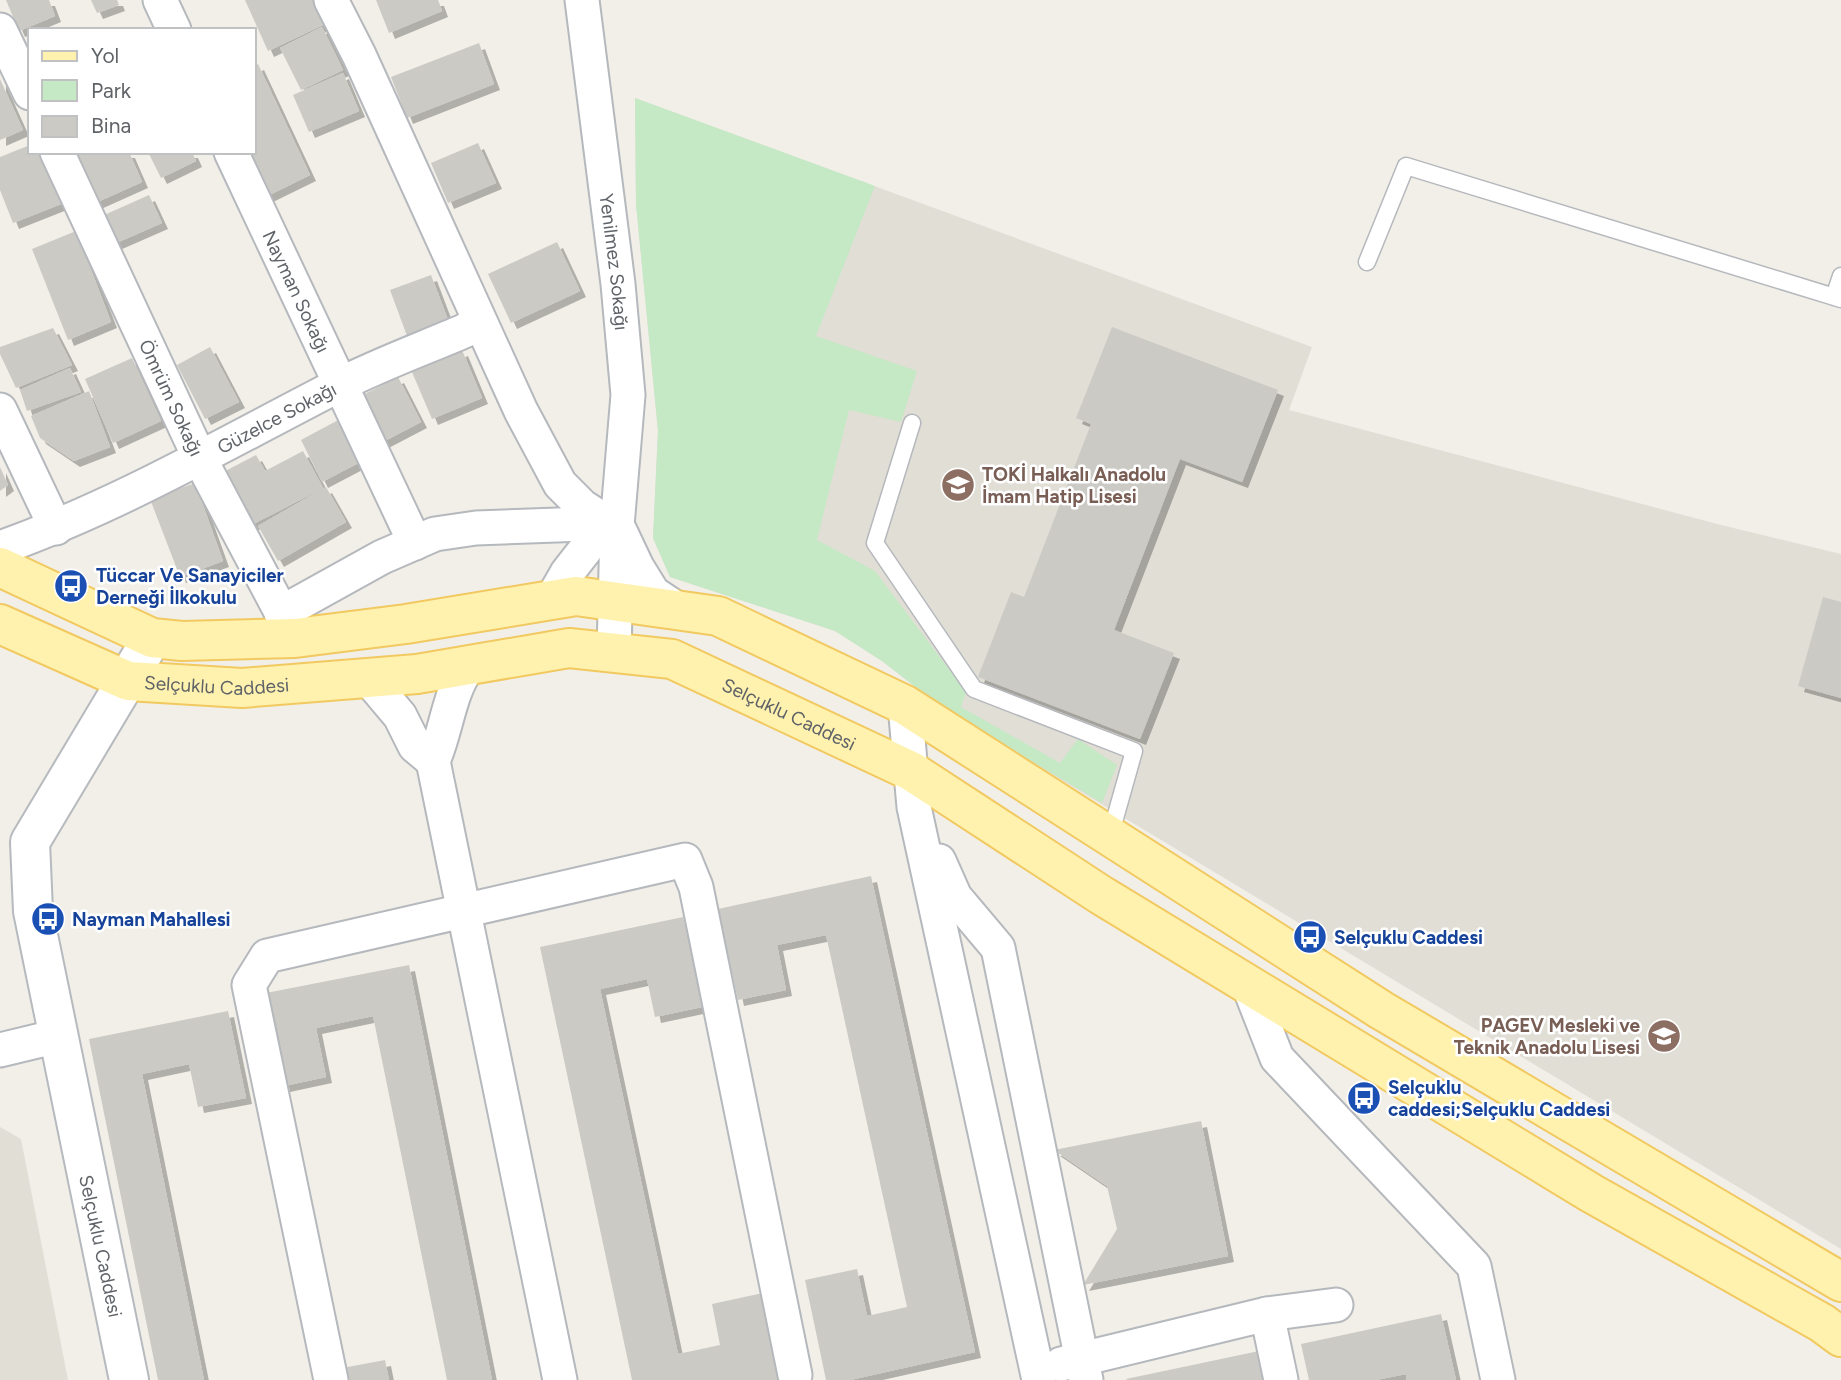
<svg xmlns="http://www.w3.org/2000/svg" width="1841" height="1380" font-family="Figtree,sans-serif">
	<defs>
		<filter id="shadow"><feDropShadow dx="6" dy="6" stdDeviation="0" flood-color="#0004"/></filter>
	</defs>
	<rect width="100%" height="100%" fill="#f1efe8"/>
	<path fill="#e1ded6" d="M 635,98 L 1312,347 L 1289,410 L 1721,525 L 1841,554 L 1841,1249 L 945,710 L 882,661 L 835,631 L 670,577 L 653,538 L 658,431 L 636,204 Z
		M 0,1127 L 21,1139 L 68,1380 L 0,1380 Z"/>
	<path fill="#c5e8c5" d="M 635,98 L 875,186 L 816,336 L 917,371 L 901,422 L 849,410 L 817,540 L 875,571 L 966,692 L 961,707 L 1060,763 L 1078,739 L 1117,765 L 1102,803 L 945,710 L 882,661 L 835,631 L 670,577 L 653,538 L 658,431 L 636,204 Z"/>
	<path fill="#cccac5" filter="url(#shadow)" d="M 6,0 L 49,0 L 55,16 L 19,31 Z
		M 91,0 L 117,0 L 119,5 L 97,13 Z
		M 245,0 L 313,0 L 325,24 L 268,51 Z
		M 376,0 L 438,0 L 442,11 L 389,33 Z
		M 322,27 L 343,70 L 301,90 L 280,48 Z
		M 479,43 L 494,84 L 407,118 L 391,77 Z
		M 258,64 L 310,175 L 261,199 L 238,152 L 254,152 L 254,66 Z
		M 343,73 L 359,111 L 309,132 L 293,95 Z
		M 0,79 L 23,130 L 0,140 Z
		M 478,143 L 496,183 L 448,203 L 431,163 Z
		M 30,145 L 30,152 L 40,152 L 61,204 L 13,223 L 0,190 L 0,157 Z
		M 71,152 L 129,152 L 142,182 L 93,204 Z
		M 148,152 L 192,152 L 196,161 L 161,178 Z
		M 149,195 L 162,223 L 114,244 L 102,216 Z
		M 76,231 L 111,322 L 68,340 L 32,249 Z
		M 557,242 L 580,291 L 511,323 L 488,274 Z
		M 431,275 L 451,328 L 410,344 L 390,290 Z
		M 1112,327 L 1278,390 L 1242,482 L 1180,459 L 1114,630 L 1174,653 L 1140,739 L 978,677 L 1011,592 L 1024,597 L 1091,424 L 1076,418 Z
		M 53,328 L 72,365 L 16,388 L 0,354 L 0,347 Z
		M 210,347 L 239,402 L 205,419 L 177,365 Z
		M 462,350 L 482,398 L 432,419 L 412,372 Z
		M 132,358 L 161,421 L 113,443 L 85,379 Z
		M 70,368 L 81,392 L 27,411 L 20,390 Z
		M 398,377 L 421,422 L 377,445 L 353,400 Z
		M 89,391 L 110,447 L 74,461 L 40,438 L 31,416 Z
		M 342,418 L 364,460 L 322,482 L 301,440 Z
		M 303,451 L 323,488 L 240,531 L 212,478 L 256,455 L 265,471 Z
		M 0,467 L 8,485 L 0,491 Z
		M 195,483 L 223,561 L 180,577 L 150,499 Z
		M 326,487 L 346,522 L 278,561 L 258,526 Z
		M 1823,597 L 1841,602 L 1841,698 L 1798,686 Z
		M 871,876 L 975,1352 L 850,1380 L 826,1380 L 805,1280 L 857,1269 L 867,1316 L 907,1307 L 826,935 L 777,945 L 786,990 L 738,1000 L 718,909 Z
		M 683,917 L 702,1007 L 655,1017 L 647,979 L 600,989 L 678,1354 L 720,1345 L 712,1304 L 767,1292 L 785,1380 L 632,1380 L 540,947 Z
		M 409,965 L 492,1380 L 447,1380 L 373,1016 L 316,1028 L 326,1077 L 284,1086 L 266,993 Z
		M 228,1011 L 246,1098 L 198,1107 L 189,1064 L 142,1074 L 204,1380 L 158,1380 L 89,1039 Z
		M 1201,1121 L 1228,1256 L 1083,1285 L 1117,1229 L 1107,1186 L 1054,1150 Z
		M 1441,1314 L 1456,1380 L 1407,1380 L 1406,1374 L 1376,1380 L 1309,1380 L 1301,1344 Z
		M 1259,1351 L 1265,1380 L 1127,1380 L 1126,1379 Z
		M 385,1360 L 389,1380 L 339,1380 L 337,1369 Z"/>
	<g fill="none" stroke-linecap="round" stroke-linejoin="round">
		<g stroke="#b5b8bc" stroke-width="19">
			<path id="lane" d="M 1367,262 L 1406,166 L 1841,299
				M 1834,297 L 1841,276
				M 912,423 L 875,543 L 974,689 L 1134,751 L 1110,836"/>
		</g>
		<g stroke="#b5b8bc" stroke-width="37">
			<g id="street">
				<path d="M 160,0 L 174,30"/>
				<path d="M 331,0 L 359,55 L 521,411 L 560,484 L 582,506 L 608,523"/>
				<path id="s1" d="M 582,0 L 618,284 L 628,395 L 617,526 L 614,653"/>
				<path d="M 0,30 L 30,93"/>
				<path id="s2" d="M 57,152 L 200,459 L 295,638"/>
				<path id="s3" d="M 231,152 L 415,543"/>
				<path d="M 0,410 L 56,528"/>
				<path d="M 620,531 L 637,567 L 653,593 L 680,611"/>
				<path id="s4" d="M 0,548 C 118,506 226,443 337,386 C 378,365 422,349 464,331 L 479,322"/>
				<path d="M 551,601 L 567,573 L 592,541 L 617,526"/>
				<path d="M 281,613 L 382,557 L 435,534 L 476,528 L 613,523"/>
				<path d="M 469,665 C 448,694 447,730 433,761 L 560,1380"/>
				<path d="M 368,678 L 400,716 L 415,746 L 433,761"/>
				<path d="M 905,705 L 914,807 L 1039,1380"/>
				<path d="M 939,861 L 955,897 L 998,948 L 1086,1380"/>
				<path d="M 1248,984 L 1277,1058 L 1474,1266 L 1498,1380"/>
				<path d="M 0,1050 L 58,1036"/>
				<path d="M 1267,1314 L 1281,1380"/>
				<path d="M 1061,1364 L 1267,1314 L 1336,1305"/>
				<path d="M 331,1380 L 249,985 L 267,956 L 685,860 L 696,887 L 795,1375"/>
			</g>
		</g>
		<g stroke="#b6babf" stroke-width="42">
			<path id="secondary" d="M 129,1380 L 33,911 L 30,842 L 152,638"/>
		</g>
		<g stroke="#f2c960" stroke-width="42">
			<g id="primary">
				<path d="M 0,567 L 152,638 L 182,641 L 295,638 L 406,624 L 576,596 L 718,616 L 905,705 L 1381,1010 L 1841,1282"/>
				<path id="s5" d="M 0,624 L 128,681 L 242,688 L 417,674 L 569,648 L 672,659 L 911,771 L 1101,895 L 1591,1193 L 1822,1323 L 1841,1337"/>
			</g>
		</g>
		<use href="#lane" stroke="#fff" stroke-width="16"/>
		<use href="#street" stroke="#fff" stroke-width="33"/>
		<use href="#secondary" stroke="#fff" stroke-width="38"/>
		<use href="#primary" stroke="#fff2af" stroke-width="38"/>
	</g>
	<defs>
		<g id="school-disc" transform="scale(1.75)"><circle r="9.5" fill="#8d6e63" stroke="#fff"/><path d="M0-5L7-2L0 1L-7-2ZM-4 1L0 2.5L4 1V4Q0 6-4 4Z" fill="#fff"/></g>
		<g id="bus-disc" transform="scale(1.75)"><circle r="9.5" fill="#1a4fb4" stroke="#fff"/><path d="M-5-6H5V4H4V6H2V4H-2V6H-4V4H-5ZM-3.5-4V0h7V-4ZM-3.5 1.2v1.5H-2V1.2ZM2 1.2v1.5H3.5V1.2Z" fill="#fff"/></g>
	</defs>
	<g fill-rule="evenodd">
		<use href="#school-disc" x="958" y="485"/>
		<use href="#bus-disc" x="71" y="586"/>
		<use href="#bus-disc" x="48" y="919"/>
		<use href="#bus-disc" x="1310" y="937"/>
		<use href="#school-disc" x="1664" y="1036"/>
		<use href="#bus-disc" x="1364" y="1098"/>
	</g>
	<g text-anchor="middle" stroke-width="5" stroke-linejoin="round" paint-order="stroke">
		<g font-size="19" fill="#5f6368" stroke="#fff">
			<text dy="7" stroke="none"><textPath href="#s1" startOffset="264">Yenilmez Sokağı</textPath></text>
			<text dy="7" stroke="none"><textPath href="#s3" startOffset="154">Nayman Sokağı</textPath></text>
			<text dy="7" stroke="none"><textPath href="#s2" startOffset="271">Ömrüm Sokağı</textPath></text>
			<text dy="7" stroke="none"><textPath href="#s4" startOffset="306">Güzelce Sokağı</textPath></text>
			<text dy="7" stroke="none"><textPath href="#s5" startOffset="229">Selçuklu Caddesi</textPath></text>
			<text dy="7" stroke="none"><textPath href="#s5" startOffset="817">Selçuklu Caddesi</textPath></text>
			<text transform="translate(101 1246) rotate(78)" y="7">Selçuklu Caddesi</text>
		</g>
		<g font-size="19" font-weight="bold" fill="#785e54" stroke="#fff" text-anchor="start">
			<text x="982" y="481">TOKİ Halkalı Anadolu<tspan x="982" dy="22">İmam Hatip Lisesi</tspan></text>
			<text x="1640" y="1032" text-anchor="end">PAGEV Mesleki ve<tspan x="1640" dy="22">Teknik Anadolu Lisesi</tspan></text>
		</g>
		<g font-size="19" font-weight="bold" fill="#164399" stroke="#fff" text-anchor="start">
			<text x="96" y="582">Tüccar Ve Sanayiciler<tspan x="96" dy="22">Derneği İlkokulu</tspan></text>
			<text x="72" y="926">Nayman Mahallesi</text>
			<text x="1334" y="944">Selçuklu Caddesi</text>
			<text x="1388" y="1094">Selçuklu<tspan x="1388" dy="22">caddesi;Selçuklu Caddesi</tspan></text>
		</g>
	</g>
	<rect x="28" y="28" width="228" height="126" fill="#ffffff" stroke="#bfc1c3" stroke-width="2"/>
	<rect x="42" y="51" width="35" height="10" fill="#fff2af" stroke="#bfc1c3" stroke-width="2"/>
	<text x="91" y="63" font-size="21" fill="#5f6368">Yol</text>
	<rect x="42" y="80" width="35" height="21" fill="#c5e8c5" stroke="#bfc1c3" stroke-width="2"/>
	<text x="91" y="98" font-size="21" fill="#5f6368">Park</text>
	<rect x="42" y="116" width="35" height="21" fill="#cccac5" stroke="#bfc1c3" stroke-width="2"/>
	<text x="91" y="133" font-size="21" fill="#5f6368">Bina</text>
</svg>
